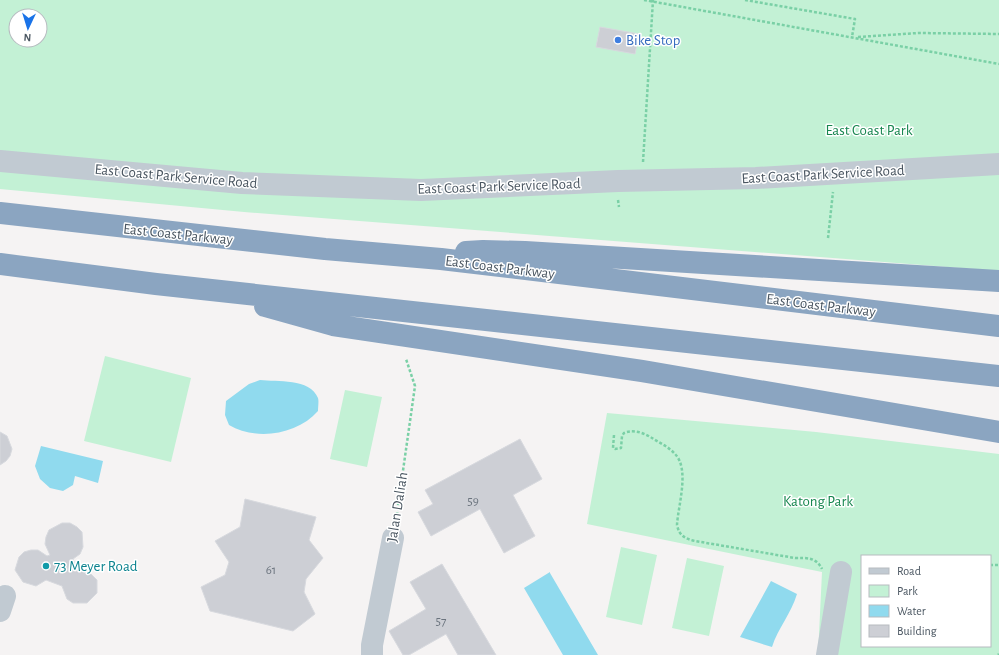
<svg xmlns="http://www.w3.org/2000/svg" width="999" height="655" font-family="'Alegreya Sans',sans-serif">
	<rect width="100%" height="100%" fill="#f5f3f3"/>
	<path fill="#c3f1d5" fill-rule="evenodd" d="M 0,0 L 999,0 L 999,271 L 244,212 L 0,189 ZM 16,16 L 40,16 L 40,40 L 16,40 Z
		M 105,356 L 191,378 L 171,462 L 84,441 Z
		M 345,390 L 382,397 L 367,467 L 330,459 Z
		M 607,413 L 816,432 L 999,454 L 999,655 L 818,655 L 822,572 L 587,524 ZM 862,556 L 990,556 L 990,646 L 862,646 Z
		M 621,547 L 657,555 L 642,625 L 606,617 Z
		M 687,558 L 724,566 L 709,636 L 672,628 Z"/>
	<path fill="#90daee" d="M 260,380 C 277,382 310,378 318,398 C 319,401 318,407 318,411 C 297,435 256,441 229,425 L 225,415 L 226,401 L 249,384 Z
		M 41,446 L 103,461 L 98,483 L 75,476 L 73,485 L 63,491 L 50,488 L 40,479 L 35,466 Z
		M 550,572 L 550,573 L 598,655 L 563,655 L 524,588 Z
		M 771,581 L 797,594 C 791,614 778,628 772,647 L 740,637 Z"/>
	<path fill="#cdcfd5" stroke="#d7d9de" d="M 600,27 L 639,34 L 635,54 L 596,47 Z
		M 0,432 L 7,436 L 12,449 L 10,456 L 6,461 L 0,465 Z
		M 520,439 L 542,479 L 513,495 L 535,536 L 504,553 L 480,509 L 431,536 L 418,512 L 433,504 L 425,490 Z
		M 245,499 L 316,517 L 309,540 L 323,558 L 306,579 L 304,592 L 315,614 L 293,631 L 210,611 L 201,587 L 225,575 L 229,562 L 215,541 L 240,527 Z
		M 62,523 L 70,523 L 77,527 L 82,532 L 83,547 L 80,554 L 73,559 L 77,569 L 87,570 L 97,580 L 97,593 L 87,603 L 73,603 L 67,599 L 62,586 L 46,580 L 36,586 L 23,582 L 15,570 L 19,557 L 24,552 L 31,550 L 38,550 L 47,556 L 50,555 L 45,544 L 46,537 L 49,530 Z
		M 442,564 L 496,655 L 458,655 L 446,634 L 409,655 L 403,655 L 389,631 L 426,609 L 410,582 Z"/>
	<g fill="none" stroke-linecap="round" stroke-linejoin="round">
		<path stroke="#7ad0a6" stroke-width="2.5" stroke-dasharray="3 2" stroke-linecap="butt" d="M 644,0 L 999,64
			M 745,0 L 855,19 L 852,37
			M 858,37 L 918,33 L 999,34
			M 643,162 L 653,0
			M 618,200 L 619,207
			M 828,238 L 833,192
			M 614,435 L 613,448 L 615,449 L 621,448 L 622,436 L 624,433 C 634,429 644,433 652,438 C 660,443 669,447 675,454 C 690,469 678,506 677,525 C 679,536 686,539 695,541 L 795,558 C 807,558 816,557 822,569
			M 396,520 L 415,386 L 406,359
			M 990,565 L 999,565
			M 998,655 L 999,654"/>
		<path stroke="#c1cad2" stroke-width="22" d="M 0,161 L 242,183 L 421,190 L 618,181 L 756,178 L 999,164
			M 0,611 L 5,596
			M 372,655 L 372,645 L 393,538
			M 827,655 L 841,572"/>
		<path stroke="#8ba5c1" stroke-width="22" d="M 0,213 L 325,249 L 441,259 L 999,326
			M 466,252 L 483,251 L 525,252 L 999,281
			M 0,264 L 156,284 L 999,376
			M 265,306 L 333,325 L 642,371 L 999,432"/>
	</g>
	<circle fill="#3f7fe0" stroke="#fff" stroke-width="1.5" cx="618" cy="40" r="4"/>
	<circle fill="#0f9aa8" stroke="#fff" stroke-width="1.5" cx="46" cy="566" r="4"/>
	<g text-anchor="middle" stroke-width="3" stroke-linejoin="round" paint-order="stroke">
		<g font-size="13" fill="#6b747e">
			<text x="473" y="505">59</text>
			<text x="271" y="574">61</text>
			<text x="441" y="625">57</text>
		</g>
		<g font-size="15" fill="#366cbe" stroke="#fff" text-anchor="start">
			<text x="626" y="45">Bike Stop</text>
		</g>
		<g font-size="15" fill="#17864f" stroke="#fff">
			<text x="869" y="135">East Coast Park</text>
			<text x="818" y="506">Katong Park</text>
		</g>
		<g font-size="15" fill="#4a5661" stroke="#fff">
			<text transform="translate(823 174) rotate(-3)" y="5">East Coast Park Service Road</text>
			<text transform="translate(176 176) rotate(5)" y="5">East Coast Park Service Road</text>
			<text transform="translate(499 186) rotate(-2)" y="5">East Coast Park Service Road</text>
			<text transform="translate(178 234) rotate(6)" y="5">East Coast Parkway</text>
			<text transform="translate(500 267) rotate(7)" y="5">East Coast Parkway</text>
			<text transform="translate(821 305) rotate(7)" y="5">East Coast Parkway</text>
			<text transform="translate(397 507) rotate(-81)" y="5">Jalan Daliah</text>
		</g>
		<g font-size="15" fill="#0d838f" stroke="#fff" text-anchor="start">
			<text x="54" y="571">73 Meyer Road</text>
		</g>
	</g>
	<rect x="861" y="555" width="130" height="92" fill="#ffffff" stroke="#b7bbc0"/>
	<rect x="869" y="568" width="20" height="6" fill="#c1cad2" stroke="#b7bbc0"/>
	<text x="897" y="575" font-size="12" fill="#4a5661">Road</text>
	<rect x="869" y="585" width="20" height="12" fill="#c3f1d5" stroke="#b7bbc0"/>
	<text x="897" y="595" font-size="12" fill="#4a5661">Park</text>
	<rect x="869" y="605" width="20" height="12" fill="#90daee" stroke="#b7bbc0"/>
	<text x="897" y="615" font-size="12" fill="#4a5661">Water</text>
	<rect x="869" y="625" width="20" height="12" fill="#cdcfd5" stroke="#b7bbc0"/>
	<text x="897" y="635" font-size="12" fill="#4a5661">Building</text>
	<g transform="translate(28 28) rotate(184)"><circle r="19" fill="#ffffff" stroke="#b7bbc0"/>
	<path d="M0-3L7 15L0 10L-7 15Z" fill="#1a73e8"/>
	<text y="-6" font-size="11" font-weight="bold" text-anchor="middle" fill="#4a5661">N</text>
	</g>
</svg>
